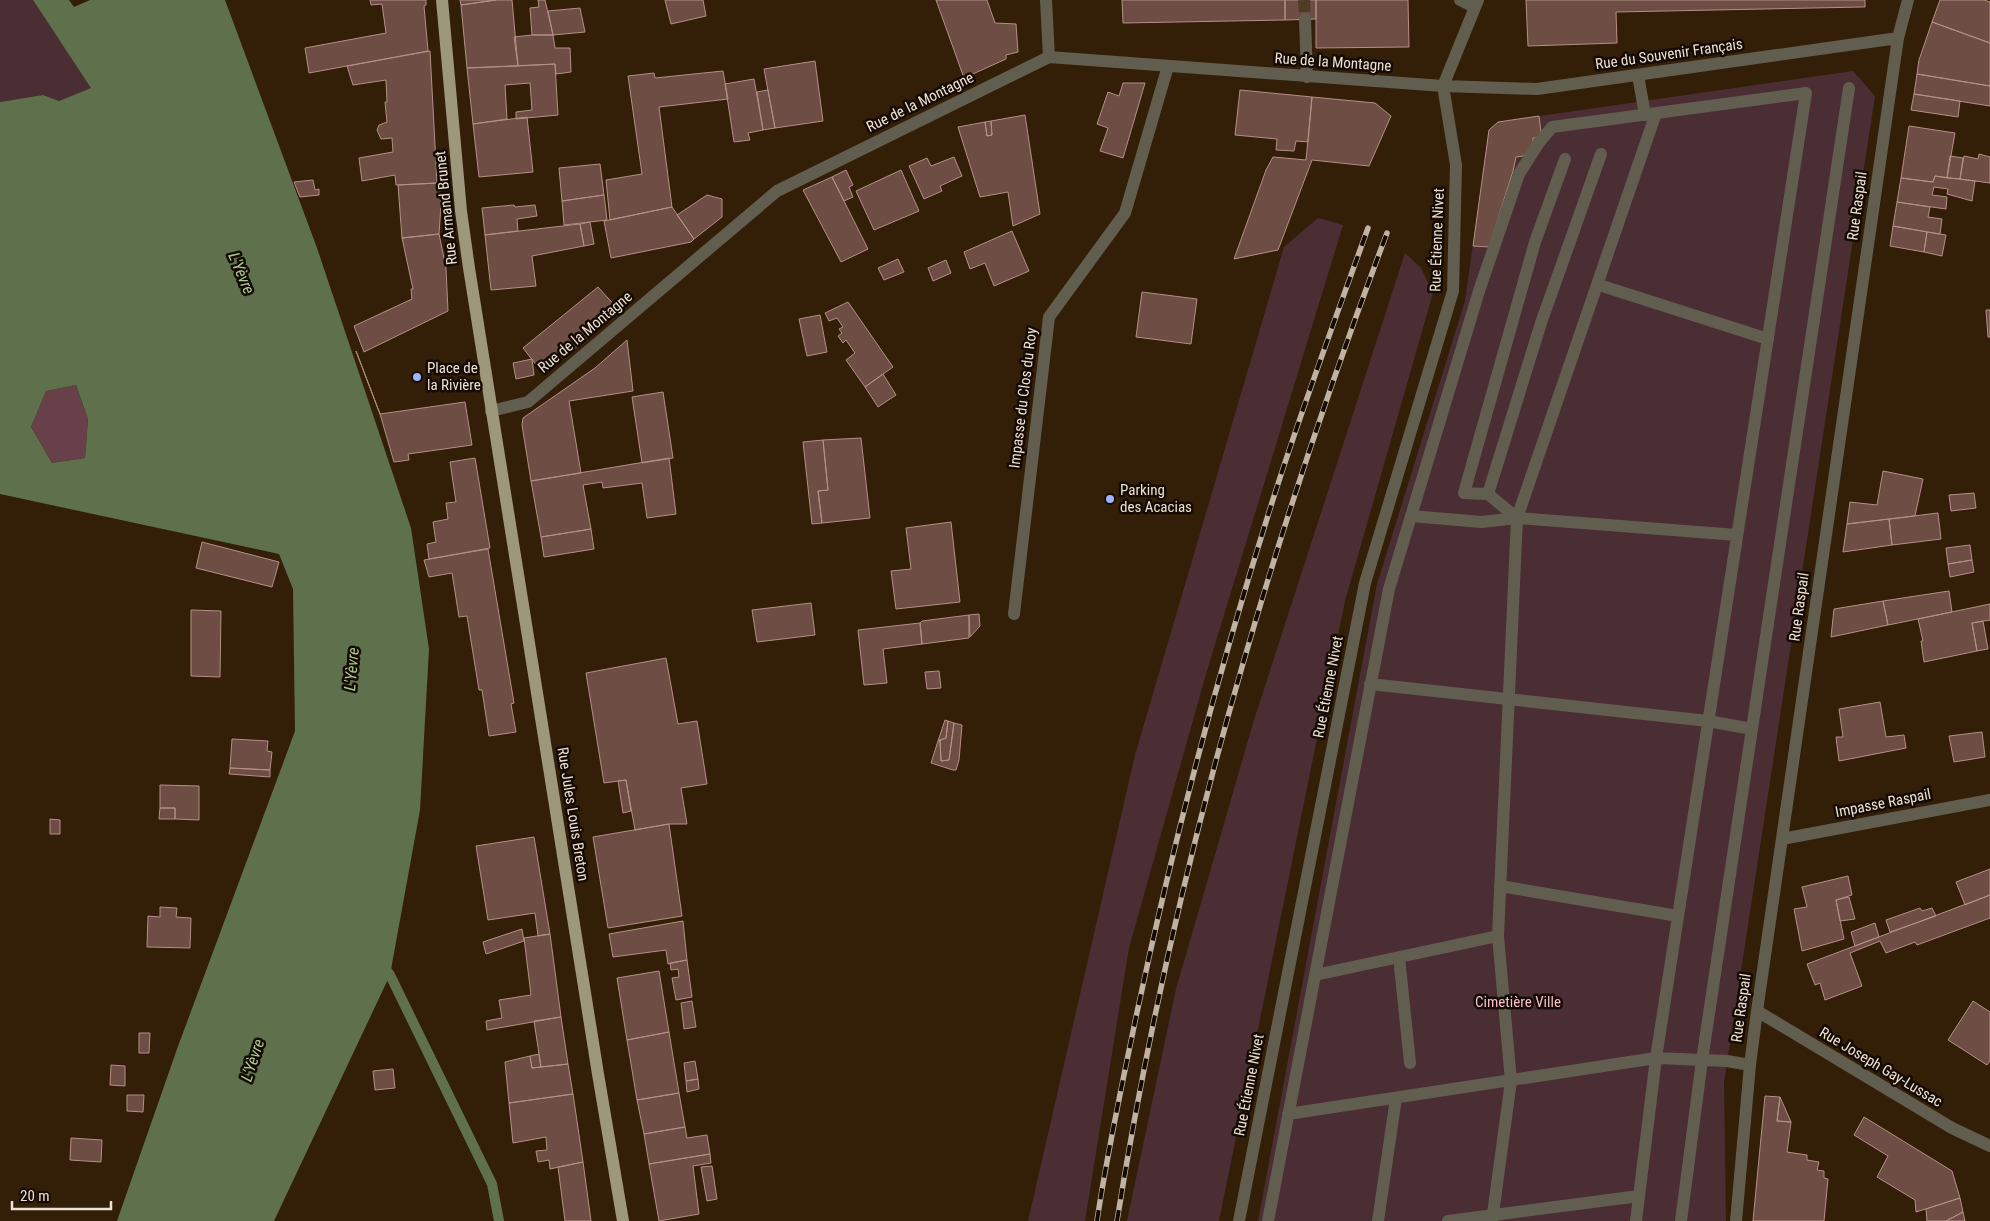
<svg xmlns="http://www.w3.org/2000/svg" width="1990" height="1221" font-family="'Roboto Condensed',sans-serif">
	<rect width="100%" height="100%" fill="#331f08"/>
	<path fill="#4b2d34" d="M 0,0 L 33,0 L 92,88 L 59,101 L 43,95 L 0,102 Z
		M 1853,71 L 1875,96 L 1724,1082 L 1726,1221 L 1258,1221 L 1377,584 L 1465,301 L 1489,130 L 1498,122 Z
		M 1318,218 L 1343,225 L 1206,674 L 1129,948 L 1085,1221 L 1028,1221 L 1135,755 L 1284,247 Z
		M 1405,253 L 1421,268 L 1433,293 L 1345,601 L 1219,1221 L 1127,1221 L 1176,989 L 1254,720 Z"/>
	<path fill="#674049" d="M 76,385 L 88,419 L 85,458 L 52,463 L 31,427 L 46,391 Z"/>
	<path fill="#5f704d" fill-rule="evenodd" d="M 33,0 L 69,0 L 74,7 L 90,0 L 225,0 L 317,248 L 411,528 L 429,649 L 420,810 L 390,975 L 274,1221 L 117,1221 L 177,1049 L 295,731 L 293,589 L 279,554 L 0,494 L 0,102 L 43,95 L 59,101 L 91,88 ZM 76,385 L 88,419 L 85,458 L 52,463 L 31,427 L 46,391 Z"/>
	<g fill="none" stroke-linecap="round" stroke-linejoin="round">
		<path stroke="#5f704d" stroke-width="10" d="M 382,964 L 390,975 L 492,1184 L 499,1221"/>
	</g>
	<path fill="#6e4d45" stroke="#b49086" d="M 370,0 L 426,0 L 426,5 L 424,6 L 428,51 L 309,73 L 305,48 L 386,33 L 382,4 L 371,5 Z
		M 460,0 L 496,0 L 461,5 Z
		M 496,0 L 512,0 L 518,66 L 467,68 L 461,5 Z
		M 538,0 L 545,0 L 553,35 L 532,35 L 530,8 L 539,7 Z
		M 665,0 L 703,0 L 706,16 L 671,24 Z
		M 936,0 L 987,0 L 995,23 L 1016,24 L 1018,52 L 1006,55 L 1006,59 L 964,78 Z
		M 1122,0 L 1285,0 L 1285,20 L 1123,23 Z
		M 1285,0 L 1316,0 L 1316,19 L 1285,20 Z
		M 1316,0 L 1408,0 L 1409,47 L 1316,48 Z
		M 1526,0 L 1865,0 L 1865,7 L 1862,7 L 1616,12 L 1617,43 L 1528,46 Z
		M 1940,0 L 1984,0 L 1990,2 L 1990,43 L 1932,22 Z
		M 580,8 L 585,32 L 553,35 L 548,11 Z
		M 1932,22 L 1990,43 L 1990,86 L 1917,74 L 1919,60 Z
		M 532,35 L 553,35 L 555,48 L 570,48 L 571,72 L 556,74 L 555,64 L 518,66 L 514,37 Z
		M 430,51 L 437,183 L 396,185 L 395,175 L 362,181 L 359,158 L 393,152 L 392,138 L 381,139 L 377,130 L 379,125 L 387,122 L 385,102 L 387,102 L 386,80 L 353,85 L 347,66 Z
		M 815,61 L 823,121 L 775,128 L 764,69 Z
		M 555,64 L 558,115 L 516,119 L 516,112 L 532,110 L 530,83 L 505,85 L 507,119 L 473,124 L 467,68 Z
		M 723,71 L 728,99 L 659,107 L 672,207 L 610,220 L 606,180 L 642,174 L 628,76 L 654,73 L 655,78 Z
		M 1917,74 L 1990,86 L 1990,106 L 1914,94 Z
		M 754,79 L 763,130 L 748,133 L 750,140 L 734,142 L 725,84 Z
		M 1123,83 L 1145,83 L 1123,158 L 1100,151 L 1108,128 L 1097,124 L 1108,92 L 1119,96 Z
		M 768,90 L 775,128 L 763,130 L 757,92 Z
		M 1240,90 L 1312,97 L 1308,142 L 1296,141 L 1294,151 L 1276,150 L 1277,139 L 1235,135 Z
		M 1914,94 L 1960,101 L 1958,117 L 1911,110 Z
		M 1312,97 L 1375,103 L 1391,116 L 1369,166 L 1312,160 L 1278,250 L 1234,259 L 1266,170 L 1273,157 L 1306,160 Z
		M 1025,115 L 1040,214 L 1013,226 L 1008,192 L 980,197 L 958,127 L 985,122 L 987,136 L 992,135 L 991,121 Z
		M 1539,116 L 1541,132 L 1539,138 L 1533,138 L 1533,151 L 1530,155 L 1516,157 L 1513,171 L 1489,247 L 1473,246 L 1489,130 L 1498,122 Z
		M 527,117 L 533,172 L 479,177 L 473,124 Z
		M 991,121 L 992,135 L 987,136 L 985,122 Z
		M 1909,126 L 1955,133 L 1947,178 L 1935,176 L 1933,182 L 1901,178 Z
		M 1979,154 L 1990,157 L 1990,183 L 1960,179 L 1964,156 L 1978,159 Z
		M 1950,156 L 1963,158 L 1960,179 L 1947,178 Z
		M 954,157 L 962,176 L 940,186 L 942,191 L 924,199 L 909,166 L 927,158 L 931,166 Z
		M 600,164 L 604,195 L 562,201 L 559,168 Z
		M 846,170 L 853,185 L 849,187 L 853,197 L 844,201 L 832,177 Z
		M 901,170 L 919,211 L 874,230 L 856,191 Z
		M 1935,176 L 1975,181 L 1972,201 L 1947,194 L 1948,189 L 1934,187 L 1932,195 L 1947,197 L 1946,209 L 1897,202 L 1901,178 L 1933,182 Z
		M 832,177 L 868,249 L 841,262 L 803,190 Z
		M 313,180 L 315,190 L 319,189 L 319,195 L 300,197 L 294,182 Z
		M 439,183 L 441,204 L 439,234 L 402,238 L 398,185 Z
		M 604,195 L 607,220 L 564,225 L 562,201 Z
		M 707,195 L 722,199 L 722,217 L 694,239 L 677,215 Z
		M 1897,202 L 1930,207 L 1928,217 L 1942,219 L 1940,234 L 1893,226 Z
		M 514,205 L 515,207 L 535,205 L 537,216 L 517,219 L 518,231 L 485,235 L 482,208 Z
		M 672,207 L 694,239 L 691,242 L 611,258 L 604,221 Z
		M 590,222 L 594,244 L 584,246 L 580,224 Z
		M 580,224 L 584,246 L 532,256 L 536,286 L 491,290 L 485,235 Z
		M 1893,226 L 1927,232 L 1924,252 L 1890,246 Z
		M 1012,231 L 1029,271 L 994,286 L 985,263 L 970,269 L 964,252 Z
		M 1927,232 L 1946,235 L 1942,256 L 1924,252 Z
		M 439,234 L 446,268 L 448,311 L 364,352 L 354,326 L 412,299 L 411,289 L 413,289 L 402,238 Z
		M 898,259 L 904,272 L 884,280 L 878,268 Z
		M 946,260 L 951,273 L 933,281 L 928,268 Z
		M 598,287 L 618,309 L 578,346 L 541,371 L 523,348 Z
		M 1142,292 L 1197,299 L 1191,344 L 1136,337 Z
		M 848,302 L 893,367 L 865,387 L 846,360 L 855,353 L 846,340 L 843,343 L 838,336 L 842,333 L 839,329 L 843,327 L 837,318 L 829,321 L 825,313 Z
		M 1986,310 L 1990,310 L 1990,337 L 1988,337 Z
		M 820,315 L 827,352 L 807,356 L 799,319 Z
		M 627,340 L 633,391 L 569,401 L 581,473 L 531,481 L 522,425 L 523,418 L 595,368 Z
		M 356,351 L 380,414 L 465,402 L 472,445 L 408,454 L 409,460 L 394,462 L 380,414 Z
		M 532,359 L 534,375 L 516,379 L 513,363 Z
		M 883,374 L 896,395 L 878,407 L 865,387 Z
		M 663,392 L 673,458 L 642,463 L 632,397 Z
		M 861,438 L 870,518 L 822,523 L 818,491 L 828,490 L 823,440 Z
		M 823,440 L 828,490 L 818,491 L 822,523 L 812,524 L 803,442 Z
		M 475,458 L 490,548 L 429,559 L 427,544 L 436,542 L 433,522 L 448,519 L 446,503 L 456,502 L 450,462 Z
		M 669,458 L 676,514 L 647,518 L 642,483 L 603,488 L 602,482 L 583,485 L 591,529 L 541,537 L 531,481 Z
		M 1883,471 L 1923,479 L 1915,516 L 1847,524 L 1850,502 L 1877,505 Z
		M 1974,493 L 1976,508 L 1951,511 L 1949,495 Z
		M 1938,513 L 1941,539 L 1892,545 L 1889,519 Z
		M 1889,519 L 1892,545 L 1843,552 L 1847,524 Z
		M 951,522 L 960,602 L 896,609 L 891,571 L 911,569 L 906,528 Z
		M 591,529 L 594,549 L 544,557 L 541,537 Z
		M 202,542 L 279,562 L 272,587 L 196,568 Z
		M 1970,545 L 1972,560 L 1948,564 L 1946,548 Z
		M 488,549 L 514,703 L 511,704 L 516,732 L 489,736 L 482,690 L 479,690 L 467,616 L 459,617 L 452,573 L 429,577 L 424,560 Z
		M 1972,560 L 1974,572 L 1950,577 L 1948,564 Z
		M 1949,591 L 1952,612 L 1888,625 L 1883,601 Z
		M 1883,601 L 1888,625 L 1831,637 L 1834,609 Z
		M 811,603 L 815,635 L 757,642 L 752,610 Z
		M 1990,604 L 1990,620 L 1972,623 L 1977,651 L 1924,662 L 1921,641 L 1923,641 L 1918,619 Z
		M 191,610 L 221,611 L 220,677 L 191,676 Z
		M 979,614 L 980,626 L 970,637 L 969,615 Z
		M 969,615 L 969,638 L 922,644 L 920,623 L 922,621 Z
		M 1983,621 L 1988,649 L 1977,651 L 1972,623 Z
		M 920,623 L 922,644 L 883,649 L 887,683 L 864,685 L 858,630 Z
		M 666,658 L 678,724 L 697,721 L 707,784 L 681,788 L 687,824 L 669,824 L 635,830 L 626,780 L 604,783 L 586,673 Z
		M 939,671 L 941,688 L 927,689 L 925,672 Z
		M 1880,702 L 1886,737 L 1904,735 L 1906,748 L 1839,761 L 1836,737 L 1843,737 L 1839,709 Z
		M 945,720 L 948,721 L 946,738 L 938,741 Z
		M 948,721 L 954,723 L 949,760 L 941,761 L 940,740 L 946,738 Z
		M 954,723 L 962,725 L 959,760 L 956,770 L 953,770 L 931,763 L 938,741 L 940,740 L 941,761 L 949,760 Z
		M 1982,732 L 1985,757 L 1954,762 L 1949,736 Z
		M 232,739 L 268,741 L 267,751 L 272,752 L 270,770 L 230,768 Z
		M 230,768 L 270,770 L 270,777 L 229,774 Z
		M 626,780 L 631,811 L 623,813 L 618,781 Z
		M 160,785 L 199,786 L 199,820 L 175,819 L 175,808 L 160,808 Z
		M 160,808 L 175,808 L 175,819 L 159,819 Z
		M 50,819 L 60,820 L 60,834 L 50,834 Z
		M 669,824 L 682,916 L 608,928 L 593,837 Z
		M 534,837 L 550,934 L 538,936 L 535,913 L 488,920 L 476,846 Z
		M 1990,869 L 1990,895 L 1965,905 L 1956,882 Z
		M 1848,876 L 1852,895 L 1836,900 L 1844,939 L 1802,951 L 1794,909 L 1807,907 L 1802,887 Z
		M 1990,895 L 1990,918 L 1917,945 L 1915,942 L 1886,953 L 1880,941 L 1850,953 L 1862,986 L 1825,1000 L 1820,983 L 1815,985 L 1807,964 Z
		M 1849,897 L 1855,919 L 1840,921 L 1836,900 Z
		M 160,907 L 177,908 L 176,917 L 191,918 L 190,948 L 147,947 L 148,916 L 160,917 Z
		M 1920,908 L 1922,911 L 1932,908 L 1936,916 L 1890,932 L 1886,920 Z
		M 683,921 L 687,960 L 668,964 L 666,950 L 613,957 L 609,934 Z
		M 1875,923 L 1879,937 L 1855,946 L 1851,932 Z
		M 522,929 L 524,941 L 486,954 L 483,942 Z
		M 550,934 L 561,1017 L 487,1030 L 486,1021 L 502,1018 L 499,1000 L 531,995 L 524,938 Z
		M 687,960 L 692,997 L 676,1000 L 672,978 L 679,977 L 678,969 L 671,970 L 670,963 Z
		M 659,971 L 669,1032 L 627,1040 L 617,978 Z
		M 692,1001 L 696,1027 L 684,1029 L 681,1003 Z
		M 1973,1001 L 1990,1012 L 1990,1061 L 1987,1065 L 1948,1040 Z
		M 561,1017 L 568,1064 L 541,1067 L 534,1021 Z
		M 669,1032 L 679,1093 L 637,1100 L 627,1040 Z
		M 139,1033 L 150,1033 L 149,1053 L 139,1053 Z
		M 539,1054 L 541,1067 L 532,1068 L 530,1056 Z
		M 530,1056 L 532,1068 L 568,1064 L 573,1094 L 509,1103 L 505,1062 Z
		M 695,1061 L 698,1079 L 686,1081 L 684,1063 Z
		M 111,1065 L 125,1066 L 125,1086 L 110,1085 Z
		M 393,1069 L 395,1088 L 375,1090 L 373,1071 Z
		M 698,1079 L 699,1089 L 687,1092 L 686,1081 Z
		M 679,1093 L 685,1127 L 644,1134 L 637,1100 Z
		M 573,1094 L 583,1162 L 550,1169 L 549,1160 L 538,1162 L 536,1151 L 547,1150 L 546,1137 L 513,1143 L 509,1103 Z
		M 127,1095 L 144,1095 L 143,1112 L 127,1111 Z
		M 1765,1096 L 1780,1097 L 1777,1121 L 1791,1122 L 1787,1152 L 1807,1155 L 1807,1160 L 1819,1162 L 1817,1170 L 1824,1171 L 1824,1178 L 1828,1179 L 1824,1221 L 1753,1221 Z
		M 1780,1097 L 1791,1122 L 1777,1121 Z
		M 1864,1117 L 1952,1171 L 1960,1198 L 1916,1212 L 1915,1200 L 1877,1177 L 1888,1156 L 1854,1135 Z
		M 685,1127 L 687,1138 L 707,1135 L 710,1154 L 649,1164 L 644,1134 Z
		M 71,1138 L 102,1140 L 101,1162 L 70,1160 Z
		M 710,1154 L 711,1163 L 693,1166 L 699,1214 L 659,1221 L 649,1164 Z
		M 583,1162 L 591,1221 L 565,1221 L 558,1167 Z
		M 712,1166 L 717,1199 L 707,1201 L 701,1167 Z
		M 1960,1198 L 1963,1212 L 1946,1221 L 1927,1221 L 1926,1209 Z
		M 1963,1212 L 1965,1221 L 1946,1221 Z"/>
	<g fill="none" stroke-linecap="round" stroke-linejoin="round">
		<path stroke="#4f3c26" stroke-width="12" stroke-dasharray="12 6" stroke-linecap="butt" d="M 1304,0 L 1305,19"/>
		<path stroke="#615e50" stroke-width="12" d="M 1460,0 L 1474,7
			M 1638,75 L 1645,115
			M 1565,159 L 1535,242 L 1464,493 L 1488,494 L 1541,323 L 1601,154
			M 1599,285 L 1768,339
			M 1488,494 L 1517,518
			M 1411,516 L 1482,522 L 1517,518 L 1737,535
			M 1370,684 L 1708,721 L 1752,729 L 1849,88
			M 1500,886 L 1678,916
			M 1399,957 L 1410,1063
			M 1315,975 L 1498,936
			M 1288,1114 L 1656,1058 L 1727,1061 L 1750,1065
			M 1268,1221 L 1389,589 L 1479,291 L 1519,174 L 1538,144 L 1552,127 L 1806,93 L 1656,1058 L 1636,1221
			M 1378,1221 L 1396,1098
			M 1448,1221 L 1639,1196
			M 1492,1221 L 1511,1081 L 1498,936 L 1517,518 L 1656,113
			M 1681,1221 L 1702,1060 L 1752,729"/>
		<path stroke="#615e50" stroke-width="12" d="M 1046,0 L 1049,57
			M 1305,19 L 1307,77
			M 491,411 L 528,402 L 777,191 L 1049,57 L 1443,86 L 1537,89 L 1898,38
			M 1014,614 L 1049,317 L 1125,213 L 1168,66
			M 1782,839 L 1990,800
			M 1757,1011 L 1952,1128 L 1990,1146
			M 1239,1221 L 1365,583 L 1453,291 L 1456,165 L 1443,86 L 1478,0
			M 1736,1221 L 1750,1065 L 1757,1011 L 1898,38 L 1908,0"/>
		<path stroke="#9d977b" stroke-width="12" d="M 442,0 L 461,211 L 469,268 L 598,1074 L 623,1221"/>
		<g stroke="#c1b2a2" stroke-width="5.5">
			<path id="rail" d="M 1097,1221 C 1107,1153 1122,1085 1136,1017 C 1174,838 1221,661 1277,487 C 1305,400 1337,314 1368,228
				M 1117,1221 C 1171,883 1266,553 1387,233"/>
		</g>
		<use href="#rail" stroke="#140b04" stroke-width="4" stroke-dasharray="11" stroke-linecap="butt"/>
	</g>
	<g fill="#9db4fd" stroke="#140b04" stroke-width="2">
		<circle cx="417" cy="377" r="5"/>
		<circle cx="1110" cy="499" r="5"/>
	</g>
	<g text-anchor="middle" stroke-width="5" stroke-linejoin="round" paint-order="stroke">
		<g font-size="15" fill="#eee0d3" stroke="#140b04">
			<text transform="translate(1669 54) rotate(-8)" y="5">Rue du Souvenir Français</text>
			<text transform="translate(1333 62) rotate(4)" y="5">Rue de la Montagne</text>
			<text transform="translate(920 102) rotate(-26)" y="5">Rue de la Montagne</text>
			<text transform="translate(1857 206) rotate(-82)" y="5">Rue Raspail</text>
			<text transform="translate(446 208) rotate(-96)" y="5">Rue Armand Brunet</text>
			<text transform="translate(1437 240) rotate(-88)" y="5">Rue Étienne Nivet</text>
			<text transform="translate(585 332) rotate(-40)" y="5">Rue de la Montagne</text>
			<text transform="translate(1023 398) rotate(-83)" y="5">Impasse du Clos du Roy</text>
			<text transform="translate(1799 607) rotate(-82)" y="5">Rue Raspail</text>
			<text transform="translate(1328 687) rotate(-79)" y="5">Rue Étienne Nivet</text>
			<text transform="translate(1883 803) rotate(-11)" y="5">Impasse Raspail</text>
			<text transform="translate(573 814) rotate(81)" y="5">Rue Jules Louis Breton</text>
			<text transform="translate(1741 1008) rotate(-82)" y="5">Rue Raspail</text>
			<text transform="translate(1881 1067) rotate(31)" y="5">Rue Joseph Gay-Lussac</text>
			<text transform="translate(1249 1085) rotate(-79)" y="5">Rue Étienne Nivet</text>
		</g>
		<g font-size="15" fill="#eee0d3" stroke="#140b04" text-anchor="start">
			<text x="427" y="373">Place de<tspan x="427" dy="17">la Rivière</tspan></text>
			<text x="1120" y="495">Parking<tspan x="1120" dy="17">des Acacias</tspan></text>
		</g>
		<g font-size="15" fill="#fabfcc" stroke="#140b04">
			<text x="1518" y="1007">Cimetière Ville</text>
		</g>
		<g font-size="16" font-style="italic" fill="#adca8f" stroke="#140b04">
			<text transform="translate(242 273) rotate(67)" y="6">L'Yèvre</text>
			<text transform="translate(351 669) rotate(-85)" y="6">L'Yèvre</text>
			<text transform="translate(252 1060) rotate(-72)" y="6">L'Yèvre</text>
		</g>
	</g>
	<path d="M12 1201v8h99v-8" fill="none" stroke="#eee0d3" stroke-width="2.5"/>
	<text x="20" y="1201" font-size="15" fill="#eee0d3" stroke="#140b04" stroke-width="4" paint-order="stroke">20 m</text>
</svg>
